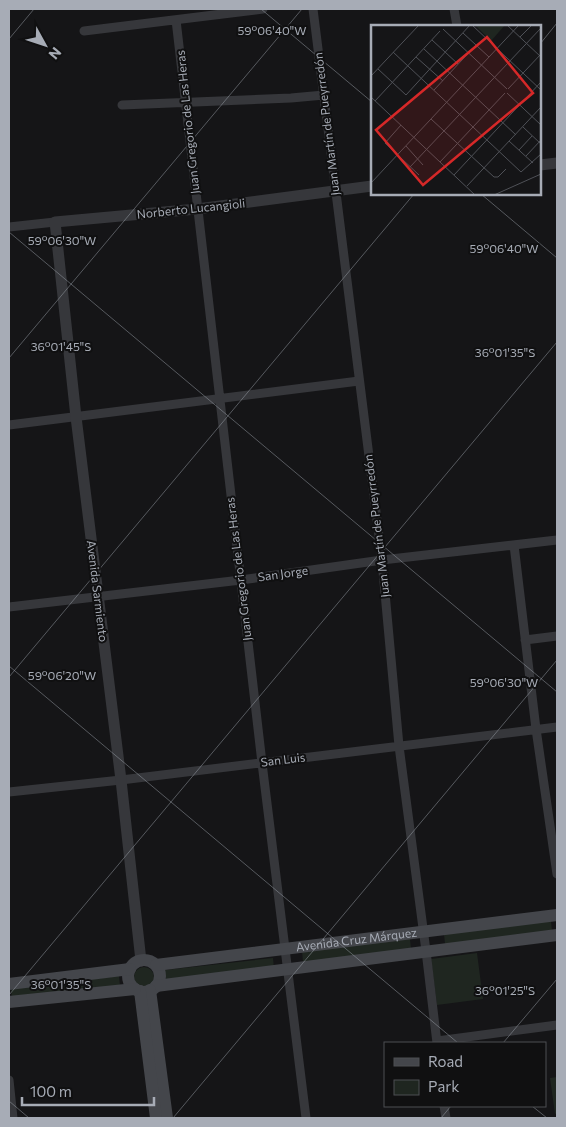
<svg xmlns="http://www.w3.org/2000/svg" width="566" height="1127" font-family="Commissioner,sans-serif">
	<rect width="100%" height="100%" fill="#151517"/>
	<path fill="#1f2620" d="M 551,921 L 552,931 L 445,944 L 444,934 Z
		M 410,939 L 411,949 L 303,962 L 302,951 Z
		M 477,953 L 483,999 L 437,1005 L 431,959 Z
		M 273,958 L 274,968 L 166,980 L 165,970 Z
		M134 977a10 10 0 1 1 20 0a10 10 0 1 1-20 0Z
		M 119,976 L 120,986 L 12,999 L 11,989 Z
		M 557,1077 L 557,1113 L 555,1114 L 550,1078 Z"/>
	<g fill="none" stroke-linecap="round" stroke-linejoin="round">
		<path stroke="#36373b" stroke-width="9" d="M 313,9 L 382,560 L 399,746 L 426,951 L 437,1043
			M 454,9 L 457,26
			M 176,20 L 262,763 L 306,1118
			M 84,31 L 263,9
			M 122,105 L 291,98 L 324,95
			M 9,227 L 55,222
			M 9,425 L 359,381
			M 514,545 L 536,729 L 557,874
			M 9,607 L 241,580 L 382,560 L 557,540
			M 525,640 L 557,636
			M 9,792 L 121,780 L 557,727
			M 437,1041 L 557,1025
			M 9,1080 L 13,1118
			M 444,1106 L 446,1118"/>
		<path stroke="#36373b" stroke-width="11" d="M 540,165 L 557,163
			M 141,961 L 121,780 L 76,417 L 55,222 L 197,209 L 372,186"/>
		<g stroke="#44464b" stroke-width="12">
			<circle cx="144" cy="976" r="16"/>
			<path id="s1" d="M 156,965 L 557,915"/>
			<path d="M 9,984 L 130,969"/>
			<path d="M 156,986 L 557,935"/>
			<path d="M 150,990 L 167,1118"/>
			<path d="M 140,991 L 156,1118"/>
			<path d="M 9,1002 L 135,989"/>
		</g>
	</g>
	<path fill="none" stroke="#a7acb6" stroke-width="1" stroke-opacity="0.45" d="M 261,9 L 372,102M 9,39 L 34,9M 540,44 L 557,23M 481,194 L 557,258M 9,232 L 557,692M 9,358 L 302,9M 9,666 L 458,1043M 9,677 L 414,194M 9,995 L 557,342M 503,1043 L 557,979M 9,1101 L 29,1118M 532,1106 L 547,1118M 173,1118 L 557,660M 441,1118 L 451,1106"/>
	<g text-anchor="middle" stroke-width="4" stroke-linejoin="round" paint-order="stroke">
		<g font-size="12" fill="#a7acb6" stroke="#101011">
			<text transform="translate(188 122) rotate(-96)" y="4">Juan Gregorio de Las Heras</text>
			<text transform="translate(327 124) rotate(-97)" y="4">Juan Martín de Pueyrredón</text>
			<text transform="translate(191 209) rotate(-6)" y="4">Norberto Lucangioli</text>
			<text transform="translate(377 526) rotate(-97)" y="4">Juan Martín de Pueyrredón</text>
			<text transform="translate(239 569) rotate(-97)" y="4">Juan Gregorio de Las Heras</text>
			<text transform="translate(283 574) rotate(-8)" y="4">San Jorge</text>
			<text transform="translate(97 591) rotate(83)" y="4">Avenida Sarmiento</text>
			<text transform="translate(283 760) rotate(-7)" y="4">San Luis</text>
			<text dy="4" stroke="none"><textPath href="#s1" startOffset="202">Avenida Cruz Márquez</textPath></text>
		</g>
	</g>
	<g transform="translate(371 25)">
		<rect width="170" height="170" fill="#151517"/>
		<path d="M 104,0 L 134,0 L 120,16 Z" fill="#1f2620"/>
		<path fill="none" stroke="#4f5157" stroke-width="1" d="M 101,0 L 170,65M 136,0 L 170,32M 72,4 L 136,64M 92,8 L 118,32M 149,12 L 161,0M 61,15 L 87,39M 53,24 L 145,110M 22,27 L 150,147 L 170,129M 45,32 L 72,56M 7,44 L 35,70 L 99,0M 0,51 L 48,0M 137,64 L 170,29M 63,65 L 105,20M 136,68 L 170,100M 0,72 L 104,170M 4,76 L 69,6M 60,94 L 123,152 L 127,152 L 135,144M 30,100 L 14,118 L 48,150M 152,102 L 170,119M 138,116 L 162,138M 35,121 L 52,140M 148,125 L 161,111M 155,131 L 170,115M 69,137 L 134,68M 39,142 L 170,3M 83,150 L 170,57M 0,158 L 148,0M 96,161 L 170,82M 123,170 L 170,149"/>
		<path fill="#d62828" fill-opacity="0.15" stroke="#d62828" stroke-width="2.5" d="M 116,12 L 162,68 L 52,160 L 5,105 Z"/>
		<rect width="170" height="170" fill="none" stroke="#a7acb6" stroke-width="2.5"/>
	</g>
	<g font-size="12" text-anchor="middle" fill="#a7acb6" stroke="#101011" stroke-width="4" stroke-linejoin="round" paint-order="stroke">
		<text x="272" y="35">59°06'40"W</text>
		<text x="62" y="245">59°06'30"W</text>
		<text x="504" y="253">59°06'40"W</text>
		<text x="61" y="351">36°01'45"S</text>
		<text x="505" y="357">36°01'35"S</text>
		<text x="62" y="680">59°06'20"W</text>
		<text x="504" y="687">59°06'30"W</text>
		<text x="61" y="989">36°01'35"S</text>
		<text x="505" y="995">36°01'25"S</text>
	</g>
	<rect width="566" height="1127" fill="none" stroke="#a7acb6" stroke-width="20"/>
	<rect x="384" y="1042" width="162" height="65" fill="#101011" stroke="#4c4e53"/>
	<rect x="394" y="1058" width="25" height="8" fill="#44464b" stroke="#4c4e53"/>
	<text x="428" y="1067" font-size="15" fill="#a7acb6">Road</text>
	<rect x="394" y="1080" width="25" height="15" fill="#1f2620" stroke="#4c4e53"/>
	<text x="428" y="1092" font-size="15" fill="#a7acb6">Park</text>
	<g transform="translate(45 45) rotate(130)" stroke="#101011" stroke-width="4" paint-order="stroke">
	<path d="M0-4L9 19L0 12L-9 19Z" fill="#a7acb6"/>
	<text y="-8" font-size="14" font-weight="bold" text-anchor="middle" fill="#a7acb6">N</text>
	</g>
	<path d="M22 1097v8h132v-8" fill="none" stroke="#a7acb6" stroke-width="2.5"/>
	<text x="30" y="1097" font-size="15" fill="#a7acb6" stroke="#101011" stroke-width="4" paint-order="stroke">100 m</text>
</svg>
